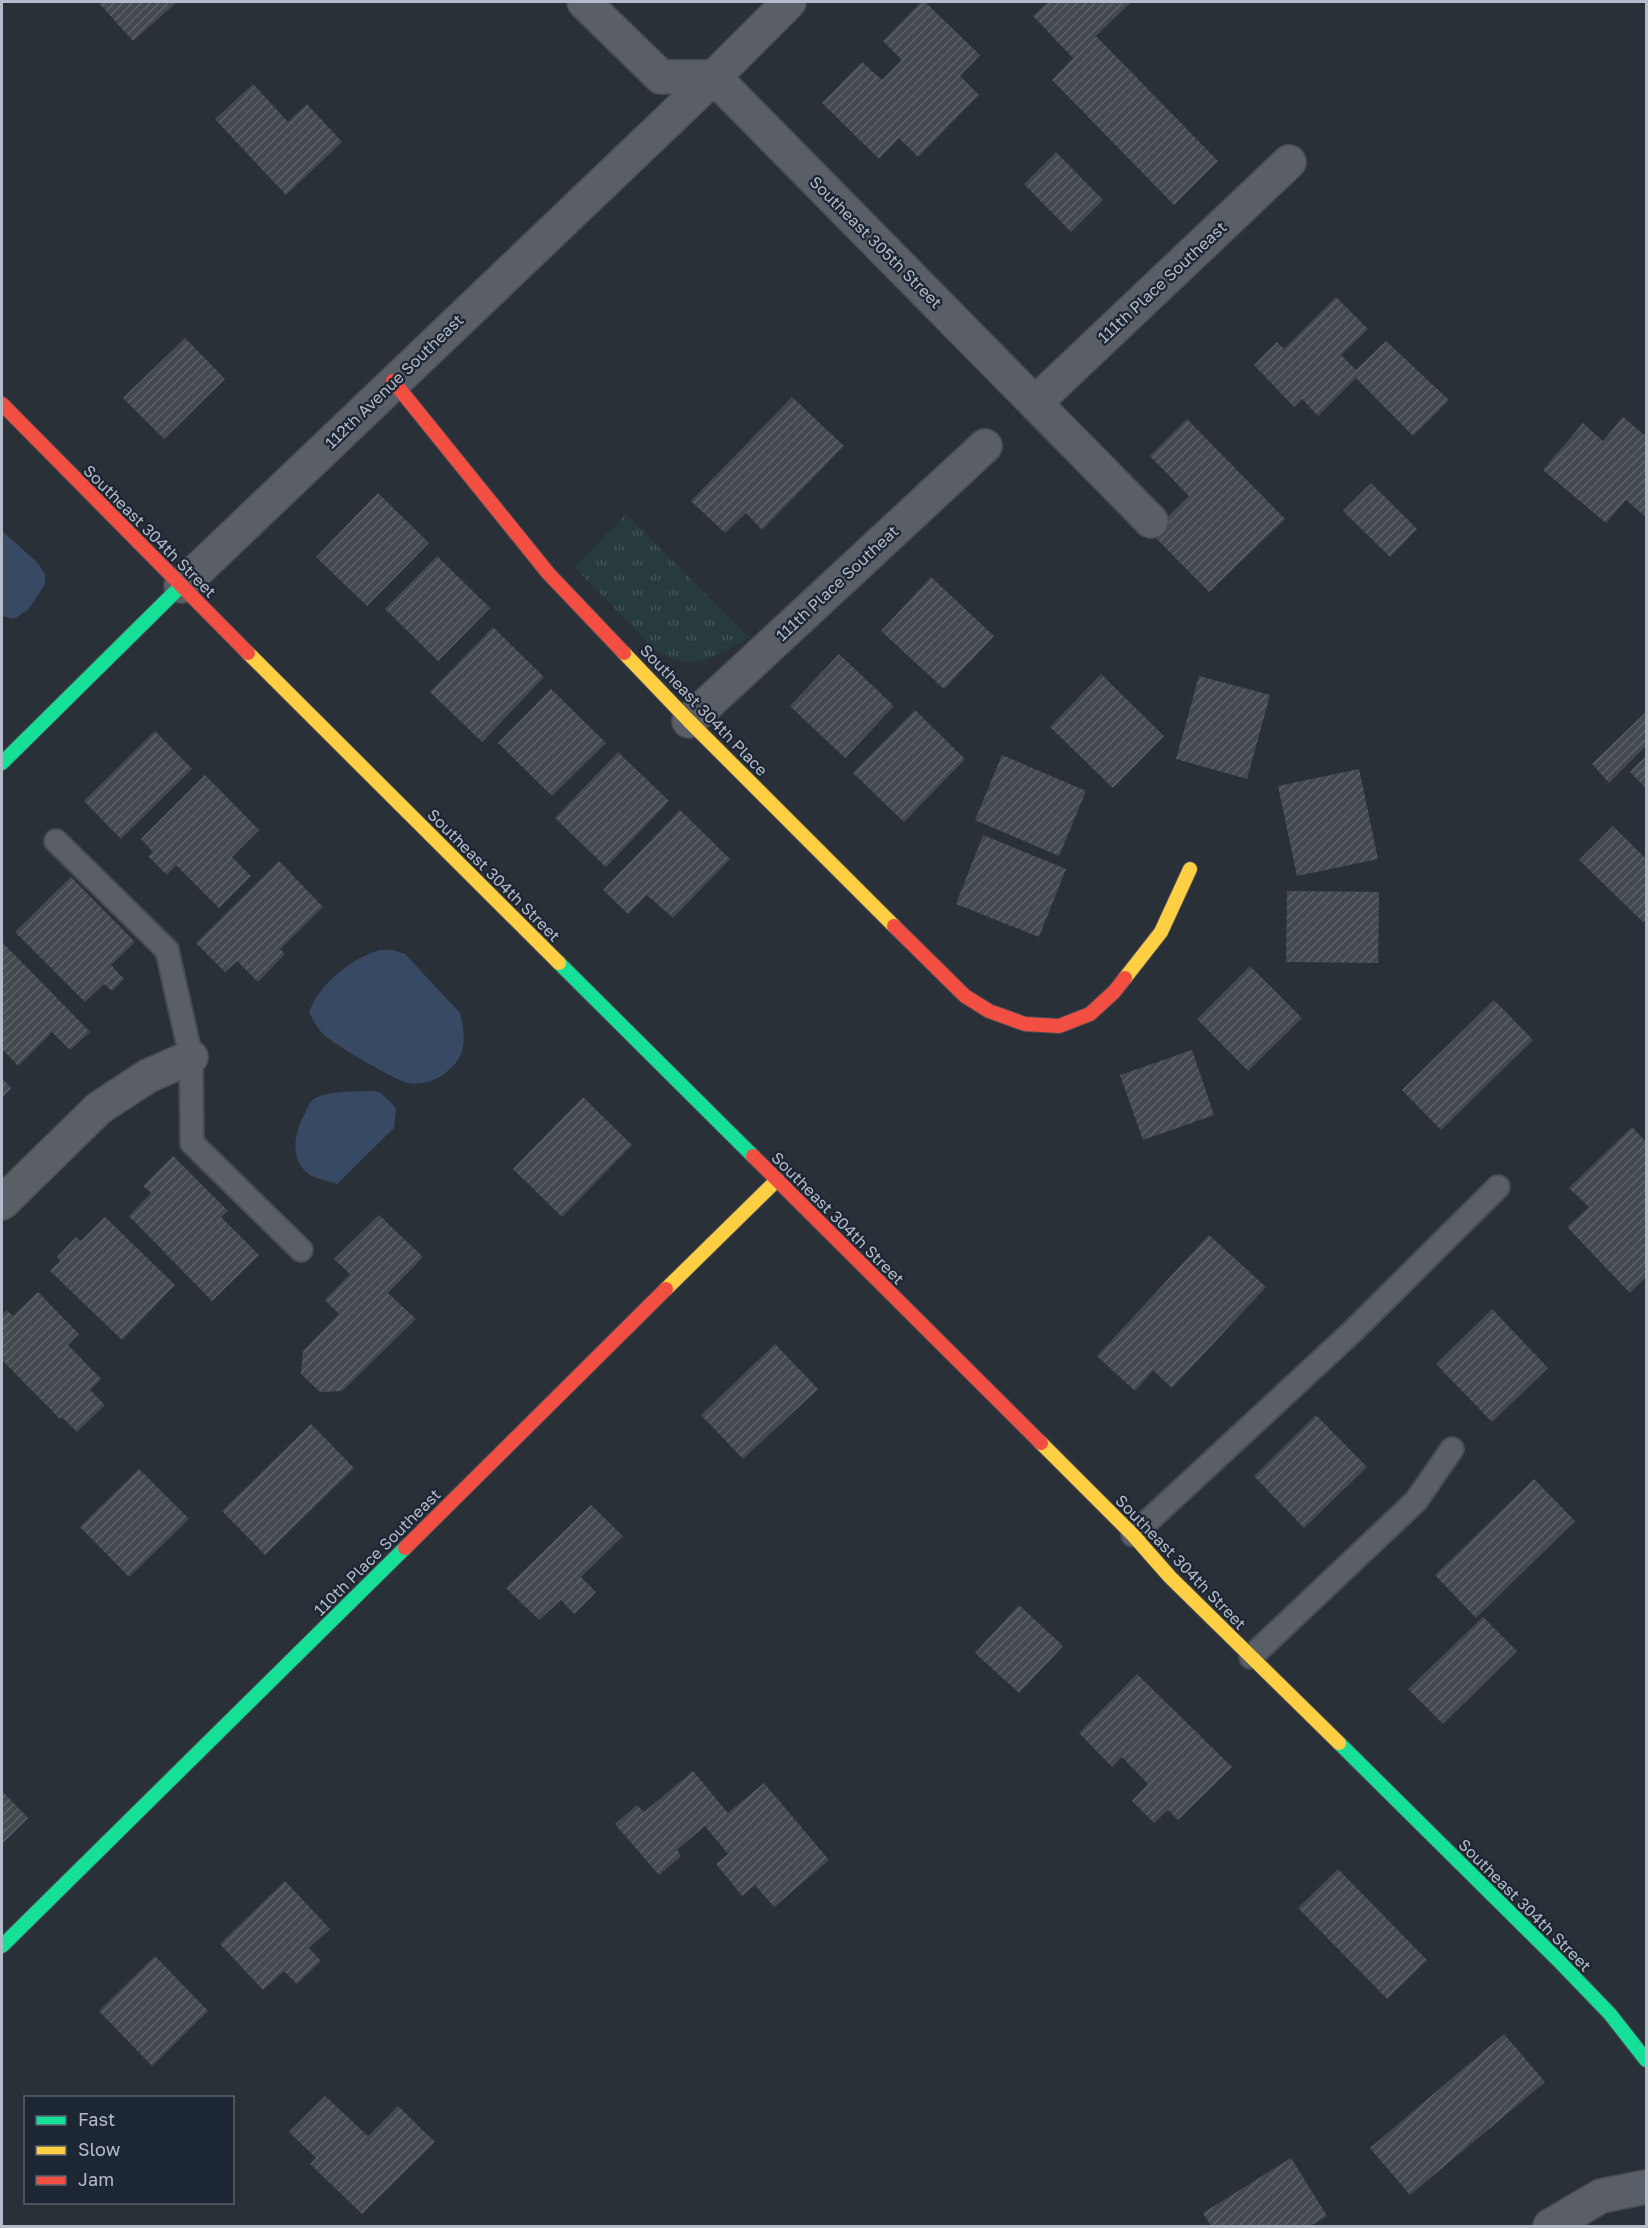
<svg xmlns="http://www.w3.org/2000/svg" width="1648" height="2228" font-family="'Golos Text',sans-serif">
	<defs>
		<pattern id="park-tufts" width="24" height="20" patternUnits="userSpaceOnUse" patternTransform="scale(1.5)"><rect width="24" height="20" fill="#273a3e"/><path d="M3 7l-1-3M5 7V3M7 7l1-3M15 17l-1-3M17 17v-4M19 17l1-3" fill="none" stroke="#445559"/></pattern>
		<pattern id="building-hatch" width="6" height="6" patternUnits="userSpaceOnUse" patternTransform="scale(1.5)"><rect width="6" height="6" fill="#444950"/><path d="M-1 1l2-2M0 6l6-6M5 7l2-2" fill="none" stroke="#5d6168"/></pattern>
	</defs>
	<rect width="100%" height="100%" fill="#2a3038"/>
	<path fill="url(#park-tufts)" d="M 626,514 L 749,637 C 736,644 721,655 707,659 C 678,668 652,653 637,631 L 574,567 Z"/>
	<path fill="#384963" d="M 2,531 L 37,562 L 45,574 L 45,584 L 29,609 L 14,619 L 2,616 Z
		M 379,950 L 393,950 L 405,954 L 460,1013 C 463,1025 466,1041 461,1054 C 453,1073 428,1087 408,1083 C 398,1082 332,1043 324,1035 C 317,1028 313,1020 309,1012 C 320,983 350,960 379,950 Z
		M 374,1091 L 381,1093 L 396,1108 L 394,1128 L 337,1184 C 329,1181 317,1179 310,1175 C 291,1162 293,1138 302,1119 C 306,1113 308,1103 314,1099 C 330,1090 356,1092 374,1091 Z"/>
	<path fill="url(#building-hatch)" d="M 98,2 L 177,2 L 133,41 Z
		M 921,2 L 925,2 L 980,55 L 960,76 L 979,95 L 918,157 L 899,138 L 879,159 L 822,103 L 862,62 L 882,80 L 902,60 L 883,41 Z
		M 1048,2 L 1131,2 L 1096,36 L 1218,161 L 1174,205 L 1052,80 L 1073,58 L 1033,16 Z
		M 253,84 L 288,122 L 307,104 L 342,142 L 286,195 L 215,119 Z
		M 1056,152 L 1103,200 L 1071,232 L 1024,184 Z
		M 1336,297 L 1368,329 L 1341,355 L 1356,370 L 1386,341 L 1449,400 L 1413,436 L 1356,378 L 1318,416 L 1302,399 L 1294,407 L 1254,365 L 1277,342 L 1284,349 Z
		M 185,338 L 225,379 L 164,439 L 123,398 Z
		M 792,397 L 844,446 L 762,530 L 746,513 L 725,533 L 691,501 Z
		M 1623,417 L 1644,435 L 1646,432 L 1646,517 L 1626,500 L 1606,523 L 1543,470 L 1583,423 L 1603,441 Z
		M 1187,419 L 1285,519 L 1209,592 L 1151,533 L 1189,496 L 1150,456 Z
		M 1371,483 L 1417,529 L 1390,557 L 1343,511 Z
		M 378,493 L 429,543 L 367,606 L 316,557 Z
		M 437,556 L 490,608 L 438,661 L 385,609 Z
		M 931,577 L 994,636 L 944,689 L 881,631 Z
		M 493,627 L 544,677 L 482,742 L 430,692 Z
		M 839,654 L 894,706 L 845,758 L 790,706 Z
		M 1101,674 L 1164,736 L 1113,788 L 1050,727 Z
		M 1199,676 L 1270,695 L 1247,779 L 1176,759 Z
		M 551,689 L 606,743 L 552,796 L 498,743 Z
		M 915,710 L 965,759 L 904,822 L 853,773 Z
		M 1646,712 L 1646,746 L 1609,783 L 1592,764 Z
		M 155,731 L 192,769 L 121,839 L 84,801 Z
		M 618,752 L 669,801 L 606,867 L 555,818 Z
		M 1002,755 L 1086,791 L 1059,856 L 975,820 Z
		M 1646,756 L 1646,788 L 1630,772 Z
		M 1359,769 L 1378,859 L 1297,876 L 1278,786 Z
		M 205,775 L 259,830 L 232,857 L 251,876 L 219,908 L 176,865 L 167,875 L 148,856 L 153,852 L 141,839 Z
		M 680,810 L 730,859 L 673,918 L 647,895 L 628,914 L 603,890 Z
		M 1613,826 L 1646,859 L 1646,919 L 1643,922 L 1579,860 Z
		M 983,835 L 1066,869 L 1039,937 L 956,904 Z
		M 279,861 L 323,907 L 280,949 L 285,954 L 258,982 L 237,961 L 225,972 L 196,943 Z
		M 71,877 L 135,942 L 111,965 L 124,979 L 112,991 L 104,984 L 85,1002 L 15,932 Z
		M 1287,891 L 1379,892 L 1378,963 L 1286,962 Z
		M 2,942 L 90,1032 L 70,1050 L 52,1032 L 18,1066 L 2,1049 Z
		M 1250,966 L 1302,1018 L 1248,1071 L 1197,1019 Z
		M 1494,1000 L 1533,1040 L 1441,1130 L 1402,1090 Z
		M 1192,1050 L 1214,1115 L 1143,1140 L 1120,1075 Z
		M 2,1078 L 11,1088 L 2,1098 Z
		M 583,1097 L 632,1145 L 562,1217 L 513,1169 Z
		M 1632,1127 L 1646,1142 L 1646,1277 L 1630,1293 L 1567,1227 L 1589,1207 L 1569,1188 Z
		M 173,1156 L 228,1211 L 221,1217 L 259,1255 L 212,1301 L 129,1216 L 151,1193 L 143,1186 Z
		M 379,1215 L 423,1257 L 388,1293 L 416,1319 L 342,1391 L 320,1392 L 301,1374 L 303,1351 L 339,1314 L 325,1300 L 350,1274 L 334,1259 Z
		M 105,1217 L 175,1285 L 122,1340 L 50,1271 L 60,1261 L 57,1257 L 76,1237 L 81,1241 Z
		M 1209,1235 L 1266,1287 L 1172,1388 L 1153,1370 L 1135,1391 L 1097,1356 Z
		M 38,1292 L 79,1334 L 68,1345 L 101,1379 L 90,1390 L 105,1405 L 77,1432 L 62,1417 L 60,1419 L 2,1360 L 2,1315 L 7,1310 L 13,1316 Z
		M 1492,1309 L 1548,1368 L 1492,1422 L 1436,1364 Z
		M 775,1344 L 818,1389 L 743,1459 L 701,1415 Z
		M 1316,1415 L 1367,1467 L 1304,1528 L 1254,1476 Z
		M 311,1424 L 354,1468 L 265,1555 L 222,1511 Z
		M 139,1469 L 189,1519 L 129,1577 L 80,1527 Z
		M 1534,1479 L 1575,1521 L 1476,1618 L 1435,1575 Z
		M 591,1505 L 623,1536 L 581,1577 L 596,1592 L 574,1614 L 561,1600 L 539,1620 L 506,1588 Z
		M 1019,1605 L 1063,1646 L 1019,1693 L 975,1653 Z
		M 1483,1617 L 1517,1651 L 1443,1724 L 1408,1689 Z
		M 1137,1674 L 1232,1767 L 1178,1820 L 1168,1810 L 1154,1823 L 1132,1801 L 1148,1784 L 1122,1757 L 1112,1767 L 1079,1733 Z
		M 693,1771 L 728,1813 L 764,1783 L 829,1860 L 774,1907 L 755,1885 L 742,1896 L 716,1864 L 728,1854 L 705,1826 L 677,1850 L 681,1856 L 659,1875 L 615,1824 L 637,1805 L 644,1812 Z
		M 2,1791 L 28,1818 L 2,1844 Z
		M 1338,1869 L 1427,1960 L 1387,1999 L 1298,1908 Z
		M 285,1881 L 330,1929 L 309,1948 L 321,1961 L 297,1984 L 284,1971 L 263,1990 L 220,1944 Z
		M 155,1956 L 208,2011 L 152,2066 L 99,2011 Z
		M 1504,2034 L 1545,2082 L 1410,2195 L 1370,2148 Z
		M 325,2096 L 368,2136 L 398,2106 L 435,2142 L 362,2214 L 310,2164 L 316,2158 L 289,2132 Z
		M 1291,2158 L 1327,2216 L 1310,2226 L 1211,2226 L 1203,2213 Z"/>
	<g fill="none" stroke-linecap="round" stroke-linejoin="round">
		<g stroke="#484c53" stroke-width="26">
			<path id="lane" d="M 56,841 L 167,950 L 191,1057 L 192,1143 L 301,1250
				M 1133,1535 L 1352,1332 L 1498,1187
				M 1251,1657 L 1416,1501 L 1452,1449"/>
		</g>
		<g stroke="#484c53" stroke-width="36">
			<path id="street" d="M 584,2 L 661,77 L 714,77 L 1151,521
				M 1035,403 L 1289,162
				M 181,586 L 714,77 L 789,2
				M 689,721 L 985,446
				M 2,1203 L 99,1108 L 148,1076 L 191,1057
				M 1550,2226 L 1601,2196 L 1646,2187"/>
		</g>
		<g stroke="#484c53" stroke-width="16">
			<path id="fast" d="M 2,763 L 181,586
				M 559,963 L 753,1156
				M 1339,1743 L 1557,1959 L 1610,2014 L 1646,2060
				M 2,1946 L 405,1548"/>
		</g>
		<g stroke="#484c53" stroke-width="16">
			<path id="slow" d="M 248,653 L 559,963
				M 624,653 L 689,721 L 894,926
				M 1125,978 L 1161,932 L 1190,869
				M 666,1289 L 777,1180
				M 1041,1443 L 1133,1535 L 1170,1577 L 1339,1743"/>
		</g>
		<g stroke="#484c53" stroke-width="16">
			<path id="jam" d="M 393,381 L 548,573 L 624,653
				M 2,404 L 248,653
				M 894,926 L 965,996 L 989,1011 L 1025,1024 L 1059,1026 L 1090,1014 L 1114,992 L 1125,978
				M 753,1156 L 1041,1443
				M 405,1548 L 666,1289"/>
		</g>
		<use href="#lane" stroke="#5a5e66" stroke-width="22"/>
		<use href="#street" stroke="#5a5e66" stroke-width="33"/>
		<use href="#fast" stroke="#16e098" stroke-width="14"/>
		<use href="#slow" stroke="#ffcf43" stroke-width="14"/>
		<use href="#jam" stroke="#f24e42" stroke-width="14"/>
	</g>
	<g text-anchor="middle" stroke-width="4.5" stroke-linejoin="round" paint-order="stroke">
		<g font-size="16" fill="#b4bcc9" stroke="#1d2633">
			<text transform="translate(876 242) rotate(45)" y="6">Southeast 305th Street</text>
			<text transform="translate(1162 282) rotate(-43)" y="6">111th Place Southeast</text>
			<text transform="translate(394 381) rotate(-44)" y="6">112th Avenue Southeast</text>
			<text transform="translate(150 531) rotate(45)" y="6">Southeast 304th Street</text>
			<text transform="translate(837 583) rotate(-43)" y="6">111th Place Southeat</text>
			<text transform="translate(704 710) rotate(46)" y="6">Southeast 304th Place</text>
			<text transform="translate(494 875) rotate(45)" y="6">Southeast 304th Street</text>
			<text transform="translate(838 1218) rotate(45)" y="6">Southeast 304th Street</text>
			<text transform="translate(377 1552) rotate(-45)" y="6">110th Place Southeast</text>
			<text transform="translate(1181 1562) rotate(46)" y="6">Southeast 304th Street</text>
			<text transform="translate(1525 1905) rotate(45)" y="6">Southeast 304th Street</text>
		</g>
	</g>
	<rect width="1648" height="2228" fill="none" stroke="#b4bcc9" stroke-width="6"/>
	<rect x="24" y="2096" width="210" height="108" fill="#1d2633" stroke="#59626f" stroke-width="1.5"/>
	<rect x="36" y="2116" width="30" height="9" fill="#16e098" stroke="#59626f" stroke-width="1.5"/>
	<text x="78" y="2126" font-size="18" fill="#b4bcc9">Fast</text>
	<rect x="36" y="2146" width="30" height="9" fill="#ffcf43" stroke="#59626f" stroke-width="1.5"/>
	<text x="78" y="2156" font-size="18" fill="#b4bcc9">Slow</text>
	<rect x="36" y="2176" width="30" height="9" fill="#f24e42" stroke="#59626f" stroke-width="1.5"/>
	<text x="78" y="2186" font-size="18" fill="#b4bcc9">Jam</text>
</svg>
